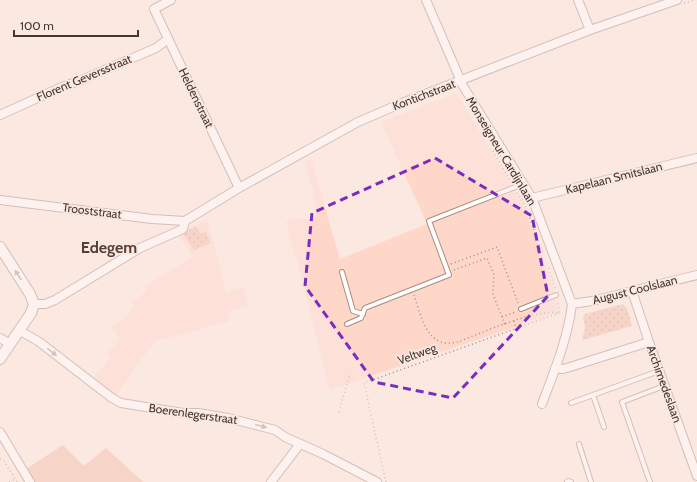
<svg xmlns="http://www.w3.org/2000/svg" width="697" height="482" font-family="Cabin,sans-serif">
	<defs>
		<pattern id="park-dots" width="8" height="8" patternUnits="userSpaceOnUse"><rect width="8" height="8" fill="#f1bca9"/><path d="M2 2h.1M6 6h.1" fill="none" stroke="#c59a8a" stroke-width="1.8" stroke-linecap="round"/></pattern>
	</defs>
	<rect width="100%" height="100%" fill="#fbe8e1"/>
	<path fill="#ffd7c9" d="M 455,94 L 460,99 L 521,201 L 543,257 L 554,291 L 558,312 L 330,390 L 301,275 L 286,222 L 300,218 L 312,220 L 318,212 L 305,162 L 311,159 L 340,259 L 427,224 L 381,122 Z
		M 207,219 L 226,292 L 243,288 L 248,306 L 227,312 L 230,321 L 155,341 L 128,377 L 117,395 L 106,389 L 93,379 L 111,357 L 107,353 L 120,339 L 112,328 L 135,307 L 132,302 L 148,291 L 145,286 L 193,257 L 179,236 Z"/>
	<path fill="url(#park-dots)" d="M 195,226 L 201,234 L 206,231 L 210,243 L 194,250 L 183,234 Z
		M 623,304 L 628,310 L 632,326 L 582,340 L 585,328 L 583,318 L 585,314 Z"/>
	<path fill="#f1bca9" d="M 63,445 L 84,466 L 106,448 L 143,482 L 34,482 L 26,469 Z"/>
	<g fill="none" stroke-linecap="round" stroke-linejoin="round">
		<g stroke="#a98c81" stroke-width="6">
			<path id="service" d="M 342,272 L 353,311 L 363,314
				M 521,309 L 556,295
				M 347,324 L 361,318 L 365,308 L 449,275 L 429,221 L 523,184
				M 593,395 L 604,427
				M 571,403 L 659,371
				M 579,444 L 591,482
				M 567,482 L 568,481 L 571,482
				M 650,482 L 622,402 L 664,386"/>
		</g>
		<g stroke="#a98c81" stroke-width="10">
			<path id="minor" d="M 171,0 L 154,9 L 239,188
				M 426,0 L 463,86 L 532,198 L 572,304 C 568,338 554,372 542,404
				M 578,0 L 590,30
				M 0,115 L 64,86 L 79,81 L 156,48 L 168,39
				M 532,198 L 697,158
				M 0,200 L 152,219 L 185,221
				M 185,221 L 239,188 L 358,122 L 402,103 L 590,30 L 677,0
				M 632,291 L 649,342 L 697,476
				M 34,304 L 45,304 L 55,300 L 140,248 L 183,229 L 185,221
				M 572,304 L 592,301 L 697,275
				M 20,331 L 38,341 L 112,398 L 121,403 L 183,413 L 198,413 L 228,418 L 275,430 L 285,437 L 323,454 L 377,482
				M 0,338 L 10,344
				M 555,368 L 563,369 L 570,367 L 649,342
				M 0,432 L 30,482
				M 271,482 L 300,444"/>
		</g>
		<g stroke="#a98c81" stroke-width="12">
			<path id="tertiary" d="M 0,247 L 30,294 L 34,304 L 31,313 L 0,359"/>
		</g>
		<path stroke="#a0908a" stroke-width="1.5" stroke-dasharray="1 3" stroke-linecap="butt" d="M 684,3 L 696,0
			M 493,151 L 511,182
			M 517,193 L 523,201 L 543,253
			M 451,264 L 497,247 L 518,303
			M 549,268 L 555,289
			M 454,270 L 487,258 L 494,275 L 493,294 L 505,325
			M 414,295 C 420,312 424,339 445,343 C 449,344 454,342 458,342 C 481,333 537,308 559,313 L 558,301
			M 502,317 L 515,312
			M 514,321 L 516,329
			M 339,412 L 350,373
			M 0,459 L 4,461 L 17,482
			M 9,482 L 15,479
			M 386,482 L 364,383 L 559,313"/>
		<use href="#service" stroke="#fff" stroke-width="4"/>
		<use href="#minor" stroke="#fff" stroke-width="8"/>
		<use href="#tertiary" stroke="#fff" stroke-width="10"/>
	</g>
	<defs><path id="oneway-solid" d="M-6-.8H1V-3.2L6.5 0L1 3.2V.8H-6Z"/></defs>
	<g fill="#a19b98">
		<use href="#oneway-solid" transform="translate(18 275) rotate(-123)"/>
		<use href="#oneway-solid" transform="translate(52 352) rotate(38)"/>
		<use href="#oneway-solid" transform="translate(261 426) rotate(15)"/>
	</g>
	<path d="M0 0H697V482H0ZM 435,158 L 532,216 L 548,296 L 453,398 L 374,382 L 305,286 L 312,213 Z" fill="#fbe8e1" fill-opacity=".55" fill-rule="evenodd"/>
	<path fill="none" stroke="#7b2cbf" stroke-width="3" stroke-dasharray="8 5" stroke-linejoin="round" d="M 435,158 L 532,216 L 548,296 L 453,398 L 374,382 L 305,286 L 312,213 Z"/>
	<g text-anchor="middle" stroke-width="3.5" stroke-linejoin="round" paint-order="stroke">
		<g font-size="12" fill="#433732" stroke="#fbe8e1">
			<text transform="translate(84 78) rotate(-23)" y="4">Florent Geversstraat</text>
			<text transform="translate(424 95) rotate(-21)" y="4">Kontichstraat</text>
			<text transform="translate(196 98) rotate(64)" y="4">Heldenstraat</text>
			<text transform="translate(501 151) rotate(59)" y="4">Monseigneur Cardijnlaan</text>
			<text transform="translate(614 178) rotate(-14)" y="4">Kapelaan Smitslaan</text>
			<text transform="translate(92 211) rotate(7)" y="4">Trooststraat</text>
			<text transform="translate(635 290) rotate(-14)" y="4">August Coolslaan</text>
			<text transform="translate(417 354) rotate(-20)" y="4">Veltweg</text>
			<text transform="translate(664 384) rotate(70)" y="4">Archimedeslaan</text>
			<text transform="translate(193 414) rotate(8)" y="4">Boerenlegerstraat</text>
		</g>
		<g font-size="16" font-weight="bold" fill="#583f36" stroke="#fbe8e1">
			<text x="109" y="253">Edegem</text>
		</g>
	</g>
	<path d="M14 30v6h124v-6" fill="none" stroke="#433732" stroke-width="2"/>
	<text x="20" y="30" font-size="12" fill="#433732" stroke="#fbe8e1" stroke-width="3" paint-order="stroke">100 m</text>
</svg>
